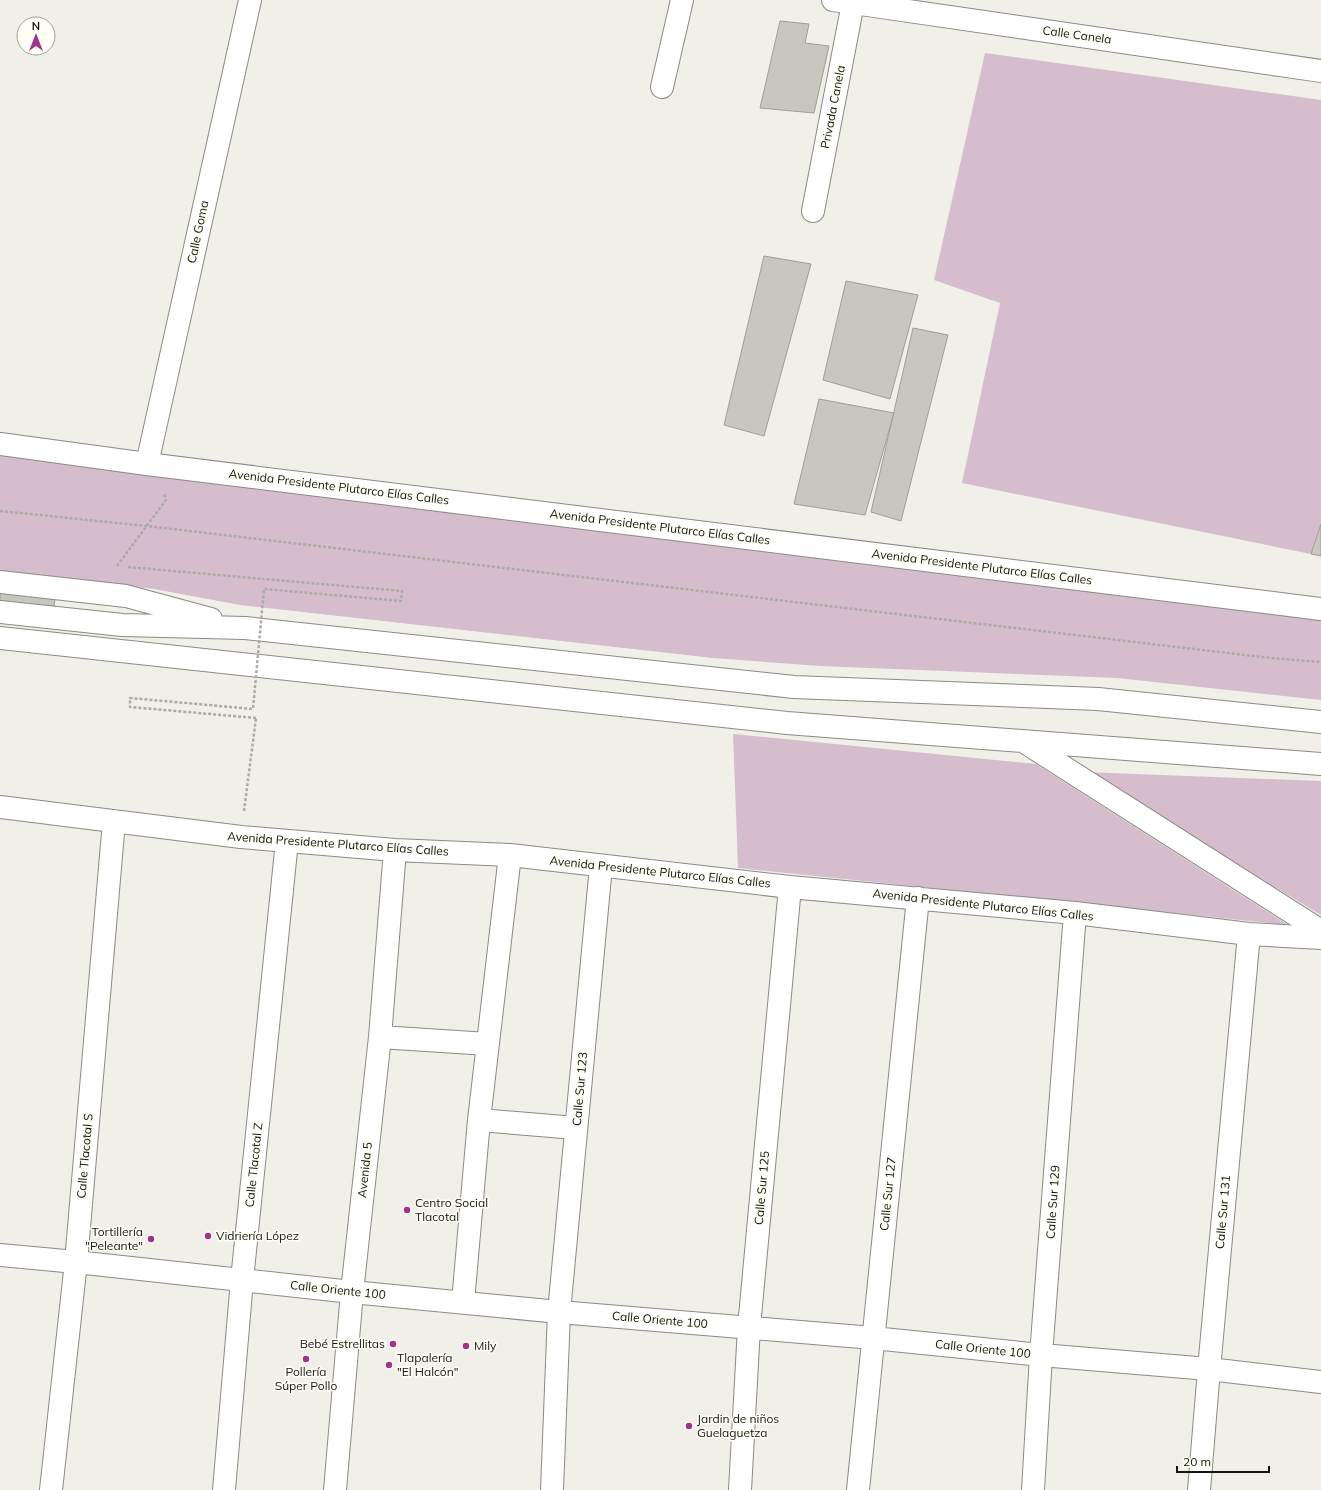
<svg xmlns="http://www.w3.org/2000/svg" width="1321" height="1490" font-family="Mulish,sans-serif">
	<rect width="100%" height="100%" fill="#f1f0e8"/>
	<path fill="#d5bdce" d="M 985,53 L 1321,100 L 1321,524 L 1311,554 L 962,483 L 1000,303 L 934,280 Z
		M 0,455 L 1321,620 L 1321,700 L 1117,678 L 820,666 L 713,658 L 240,605 L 154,589 L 0,572 Z
		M 733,734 L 1036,764 L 1288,925 L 738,868 Z
		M 1084,772 L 1321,781 L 1321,915 Z"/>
	<path fill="#c8c7bf" stroke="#9f9e96" d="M 780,21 L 809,24 L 805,43 L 829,46 L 814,113 L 760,108 Z
		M 764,256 L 811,264 L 764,436 L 724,425 Z
		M 846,281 L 918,295 L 890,399 L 823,380 Z
		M 913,328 L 948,335 L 901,521 L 871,512 Z
		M 819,399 L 894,413 L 865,515 L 794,504 Z
		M 1321,524 L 1321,556 L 1311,554 Z
		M 0,584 L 56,590 L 53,615 L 0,609 Z"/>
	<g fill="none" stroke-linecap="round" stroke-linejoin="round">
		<g stroke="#8b8a82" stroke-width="24">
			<path id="minor" d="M 833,0 L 1321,71
				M 662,87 L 682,0
				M 813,211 L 853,3
				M 147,464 L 250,0
				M 0,582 L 126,596 L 211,619
				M 0,612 L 122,625 L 245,628 L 794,687 L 1098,699 L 1321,722
				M 0,807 L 241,837 L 395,850 L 510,855 L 790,887 L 1075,913 L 1249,934 L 1321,938
				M 380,1037 L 488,1044
				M 479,1120 L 576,1128
				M 0,1255 L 76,1262 L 352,1292 L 559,1312 L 873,1338 L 1041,1355 L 1209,1369 L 1321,1382
				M 463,1302 L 479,1120 L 510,855
				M 51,1490 L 76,1262 L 114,821
				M 224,1490 L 242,1280 L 287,841
				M 335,1490 L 352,1292 L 380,1037 L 395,850
				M 552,1490 L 559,1312 L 601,866
				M 740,1490 L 749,1327 L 790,887
				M 858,1490 L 918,898
				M 1033,1490 L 1041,1355 L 1075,913
				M 1199,1490 L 1209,1369 L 1249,934"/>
		</g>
		<g stroke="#8b8a82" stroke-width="24">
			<path id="major" d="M 0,444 L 147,464 L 1321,609
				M 0,638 L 787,723 L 1321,764
				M 1026,743 L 1321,931"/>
		</g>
		<path stroke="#abaaa4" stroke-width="2.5" stroke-dasharray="3 2" stroke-linecap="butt" d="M 0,511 L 147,526 L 1271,658 L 1321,662
			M 117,566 L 166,500 L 164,494
			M 128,567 L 264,579
			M 244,811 L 256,718"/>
		<use href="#minor" stroke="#fff" stroke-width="22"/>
		<use href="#major" stroke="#fff" stroke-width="22"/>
		<path stroke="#abaaa4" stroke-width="2.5" stroke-dasharray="3 2" stroke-linecap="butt" d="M 256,718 L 130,707 L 130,698 L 253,709 L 264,589 L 401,601 L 402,591 L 264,579"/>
	</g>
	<g fill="#a2328e" stroke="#fffef5" stroke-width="1.5">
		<circle cx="407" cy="1210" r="4"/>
		<circle cx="208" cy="1236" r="4"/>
		<circle cx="151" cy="1239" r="4"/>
		<circle cx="393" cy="1344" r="4"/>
		<circle cx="466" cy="1346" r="4"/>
		<circle cx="306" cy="1359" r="4"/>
		<circle cx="389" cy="1365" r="4"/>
		<circle cx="689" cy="1426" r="4"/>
	</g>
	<g text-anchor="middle" stroke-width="3" stroke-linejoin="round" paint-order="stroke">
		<g font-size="12" fill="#141411" stroke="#fffef5">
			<text transform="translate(1077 35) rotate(8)" y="4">Calle Canela</text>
			<text transform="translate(833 107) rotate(-79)" y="4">Privada Canela</text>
			<text transform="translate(198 232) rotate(-78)" y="4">Calle Goma</text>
			<text transform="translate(339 487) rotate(7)" y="4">Avenida Presidente Plutarco Elías Calles</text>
			<text transform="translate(660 527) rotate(7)" y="4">Avenida Presidente Plutarco Elías Calles</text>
			<text transform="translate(982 567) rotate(7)" y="4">Avenida Presidente Plutarco Elías Calles</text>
			<text transform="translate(338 844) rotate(4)" y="4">Avenida Presidente Plutarco Elías Calles</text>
			<text transform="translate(660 872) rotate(6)" y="4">Avenida Presidente Plutarco Elías Calles</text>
			<text transform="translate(983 905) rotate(6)" y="4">Avenida Presidente Plutarco Elías Calles</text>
			<text transform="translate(580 1089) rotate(-85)" y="4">Calle Sur 123</text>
			<text transform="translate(85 1156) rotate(-85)" y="4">Calle Tlacotal S</text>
			<text transform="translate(254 1165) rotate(-84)" y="4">Calle Tlacotal Z</text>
			<text transform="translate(365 1170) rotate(-84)" y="4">Avenida 5</text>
			<text transform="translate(762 1188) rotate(-85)" y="4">Calle Sur 125</text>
			<text transform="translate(888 1194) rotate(-84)" y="4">Calle Sur 127</text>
			<text transform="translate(1053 1202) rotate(-86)" y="4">Calle Sur 129</text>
			<text transform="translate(1223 1212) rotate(-85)" y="4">Calle Sur 131</text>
			<text transform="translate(338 1290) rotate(6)" y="4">Calle Oriente 100</text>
			<text transform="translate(660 1320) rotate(5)" y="4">Calle Oriente 100</text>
			<text transform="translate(983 1349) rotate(6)" y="4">Calle Oriente 100</text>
		</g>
		<g font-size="12" fill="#141411" stroke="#fffef5" text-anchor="start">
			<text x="415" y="1207">Centro Social<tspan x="415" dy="14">Tlacotal</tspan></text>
			<text x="143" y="1236" text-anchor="end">Tortillería<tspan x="143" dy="14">"Peleante"</tspan></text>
			<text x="216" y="1240">Vidriería López</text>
			<text x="385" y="1348" text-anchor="end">Bebé Estrellitas</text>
			<text x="474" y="1350">Mily</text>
			<text x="397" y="1362">Tlapalería<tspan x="397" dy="14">"El Halcón"</tspan></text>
			<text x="306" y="1376" text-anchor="middle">Pollería<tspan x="306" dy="14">Súper Pollo</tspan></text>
			<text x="697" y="1423">Jardin de niños<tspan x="697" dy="14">Guelaguetza</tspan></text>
		</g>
	</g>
	<g transform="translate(36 36)"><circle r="19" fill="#fffef5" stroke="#a1a09a"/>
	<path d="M0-3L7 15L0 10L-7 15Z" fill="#a2328e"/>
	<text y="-6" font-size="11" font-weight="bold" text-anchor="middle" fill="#141411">N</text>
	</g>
	<path d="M1177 1466v6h92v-6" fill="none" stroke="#141411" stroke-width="2"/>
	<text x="1183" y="1466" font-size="12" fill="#141411" stroke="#fffef5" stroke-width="3" paint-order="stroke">20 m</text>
</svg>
